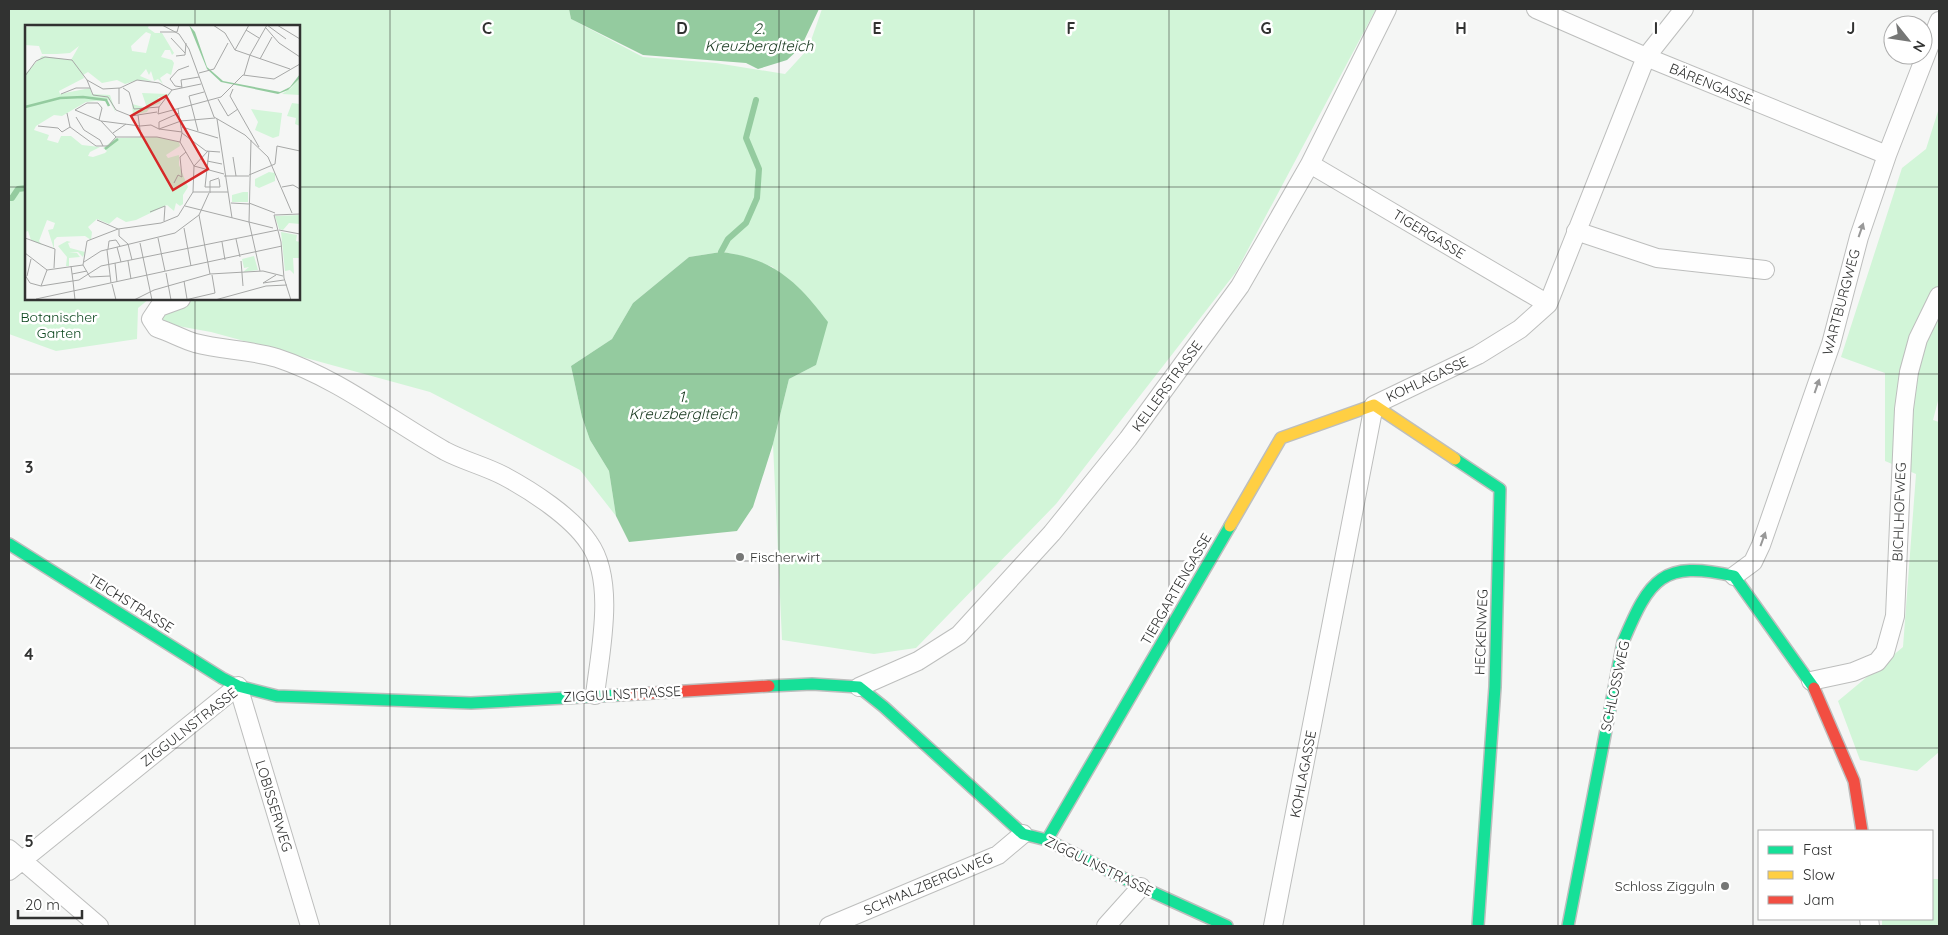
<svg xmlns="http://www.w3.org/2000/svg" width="1948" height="935" font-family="Quicksand,sans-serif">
	<rect width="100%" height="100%" fill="#f5f6f5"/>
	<path fill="#d2f5d8" d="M 9,9 L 569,9 L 571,19 L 643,57 L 716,63 L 785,74 L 808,49 L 822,9 L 1376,9 L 1236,272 L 1056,504 L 916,648 L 874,654 L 782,640 L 773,444 L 789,379 L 816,365 L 773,267 L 734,254 L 721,252 L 689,257 L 633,303 L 612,339 L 571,366 L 582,417 L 590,440 L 609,471 L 616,516 L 580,470 L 430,392 L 211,332 L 156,322 L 162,299 L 299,299 L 299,26 L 26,26 L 26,299 L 149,299 L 138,308 L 137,339 L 56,351 L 9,334 Z
		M 1939,108 L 1939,397 L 1933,420 L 1939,422 L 1939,752 L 1917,771 L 1860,760 L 1838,701 L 1903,647 L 1916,474 L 1885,461 L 1885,373 L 1841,357 L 1902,168 L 1926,149 Z
		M 1932,879 L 1939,879 L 1939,926 L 1882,926 L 1882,919 L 1932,919 Z"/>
	<path fill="#94cb9f" d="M 569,9 L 819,9 L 801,47 L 787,60 L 758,69 L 746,63 L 643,55 L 571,19 Z
		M 721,252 C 773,258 798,282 828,322 L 816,365 L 789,379 L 773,444 L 753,507 L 737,531 L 629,542 L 616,516 L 609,471 L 590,440 L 582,417 L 571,366 L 612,339 L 633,303 L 689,257 Z"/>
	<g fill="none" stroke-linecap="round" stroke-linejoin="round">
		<path stroke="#94cb9f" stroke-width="6" d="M 9,198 L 12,198 L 18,189 L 26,188
			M 721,252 L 728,239 L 746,223 L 757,198 L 759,169 L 746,138 L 756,100"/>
		<g stroke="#bdbebd" stroke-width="20">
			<path id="street" d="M 1536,9 L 1646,57 L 1887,155
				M 1310,164 L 1548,304
				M 1576,231 L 1657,258 L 1765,270
				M 181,299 L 159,307 L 151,319 L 157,328 C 170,332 182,339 195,343 C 222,350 251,350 277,358 C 338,378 390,420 445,451 C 464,461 485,466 504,476 C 532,491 572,517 589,543 C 616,581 600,652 595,695
				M 1734,576 L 1753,562 L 1761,545 L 1831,344 L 1859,237 L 1887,155 L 1939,21
				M 1811,681 L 1853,672 L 1877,662 L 1885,652 L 1895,616 L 1904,409 L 1909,372 L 1918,339 L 1939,296
				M 859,687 L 918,661 L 959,635 L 1052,533 L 1128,439 L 1240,286 L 1310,164 L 1387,9
				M 9,849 L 99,926
				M 9,871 L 238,686 L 310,926
				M 1869,919 L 1870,926
				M 829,926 L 998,855 L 1023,834
				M 1106,926 L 1141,887
				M 1273,926 L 1374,405 L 1478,355 L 1520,329 L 1548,304 L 1646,57 L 1684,9"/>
		</g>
		<g stroke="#bdbebd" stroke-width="14">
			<path id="fast" d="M 1455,459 L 1500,489 L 1495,687 L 1478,926
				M 9,544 L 222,678 L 238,686 L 277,696 L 471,703 L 620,695
				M 769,686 L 812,684 L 859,687 L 884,707 L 1023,834 L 1047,840 L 1141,887 L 1227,926
				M 1047,840 L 1230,526
				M 1568,926 L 1623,642 C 1650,578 1662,560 1734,576 L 1814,688"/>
		</g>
		<g stroke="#bdbebd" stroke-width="14">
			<path id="slow" d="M 1230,526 L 1281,438 L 1374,405 L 1455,459"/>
		</g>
		<g stroke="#bdbebd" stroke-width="14">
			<path id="jam" d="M 1814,688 L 1854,781 L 1862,831
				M 620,695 L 769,686"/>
		</g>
		<use href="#street" stroke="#fefefe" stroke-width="18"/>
		<use href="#fast" stroke="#16e098" stroke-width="11"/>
		<use href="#slow" stroke="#ffcf43" stroke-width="11"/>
		<use href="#jam" stroke="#f24e42" stroke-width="11"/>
	</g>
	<defs><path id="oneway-solid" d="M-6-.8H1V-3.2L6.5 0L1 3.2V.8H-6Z" transform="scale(1.25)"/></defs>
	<g fill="#989898">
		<use href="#oneway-solid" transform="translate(1861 230) rotate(-71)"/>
		<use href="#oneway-solid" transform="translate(1817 386) rotate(-71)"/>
		<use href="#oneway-solid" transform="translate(1763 539) rotate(-70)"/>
	</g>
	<path fill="none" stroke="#313231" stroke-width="1" stroke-opacity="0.55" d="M 195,9 L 195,26M 390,9 L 390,926M 584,9 L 584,926M 779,9 L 779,926M 974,9 L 974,926M 1169,9 L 1169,926M 1364,9 L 1364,926M 1558,9 L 1558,926M 1753,9 L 1753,926M 9,187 L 26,187M 299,187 L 1939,187M 195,299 L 195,926M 9,374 L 1939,374M 9,561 L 1939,561M 9,748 L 1939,748"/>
	<g fill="#767776" stroke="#fff" stroke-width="2">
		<circle cx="740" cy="557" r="5"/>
		<circle cx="1725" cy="886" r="5"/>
	</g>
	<g text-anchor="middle" stroke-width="5" stroke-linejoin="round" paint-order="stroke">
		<g font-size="14" fill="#313231" stroke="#fff">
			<text transform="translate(1711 84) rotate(22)" y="5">BÄRENGASSE</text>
			<text transform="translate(1429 234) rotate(31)" y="5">TIGERGASSE</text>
			<text transform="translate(1841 302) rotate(-75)" y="5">WARTBURGWEG</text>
			<text transform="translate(1427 379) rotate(-25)" y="5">KOHLAGASSE</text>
			<text transform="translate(1167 386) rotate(-54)" y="5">KELLERSTRASSE</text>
			<text transform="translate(1899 512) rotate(-88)" y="5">BICHLHOFWEG</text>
			<text transform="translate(1176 589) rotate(-60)" y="5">TIERGARTENGASSE</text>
			<text transform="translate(131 603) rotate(32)" y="5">TEICHSTRASSE</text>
			<text transform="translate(1481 632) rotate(-88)" y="5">HECKENWEG</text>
			<text transform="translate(1615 686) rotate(-78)" y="5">SCHLOSSWEG</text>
			<text transform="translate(622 694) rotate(-3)" y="5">ZIGGULNSTRASSE</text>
			<text transform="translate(189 727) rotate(-38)" y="5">ZIGGULNSTRASSE</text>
			<text transform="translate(1303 774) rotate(-79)" y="5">KOHLAGASSE</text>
			<text transform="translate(274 806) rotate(73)" y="5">LOBISSERWEG</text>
			<text transform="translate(1099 866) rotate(26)" y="5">ZIGGULNSTRASSE</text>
			<text transform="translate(928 884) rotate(-23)" y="5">SCHMALZBERGLWEG</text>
		</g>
		<g font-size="14" fill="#0d471f" stroke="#fff">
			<text x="59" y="322">Botanischer<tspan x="59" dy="16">Garten</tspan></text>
		</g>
		<g font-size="14" fill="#313231" stroke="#fff" text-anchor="start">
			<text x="750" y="562">Fischerwirt</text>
			<text x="1715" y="891" text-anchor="end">Schloss Zigguln</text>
		</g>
		<g font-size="15" font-style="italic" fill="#15361c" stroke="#fff">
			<text x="759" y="34">2.<tspan x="759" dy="17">Kreuzberglteich</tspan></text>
			<text x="683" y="402">1.<tspan x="683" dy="17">Kreuzberglteich</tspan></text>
		</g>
	</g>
	<g transform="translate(25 25)">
		<rect width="275" height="275" fill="#f5f6f5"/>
		<path d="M 23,0 L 124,0 L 123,3 L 130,8 L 137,8 L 149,28 L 147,30 L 145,25 L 140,25 L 136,32 L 147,35 L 149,38 L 146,50 L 142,48 L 135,53 L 138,59 L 133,54 L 129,56 L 126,46 L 124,50 L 121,44 L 115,51 L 127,56 L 113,55 L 100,59 L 92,55 L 77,58 L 63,47 L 58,50 L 59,53 L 34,66 L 35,69 L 65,63 L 67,69 L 85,70 L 91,88 L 84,75 L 81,75 L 83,80 L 79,75 L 61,77 L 37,91 L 29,90 L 11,101 L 9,105 L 24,110 L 22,115 L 33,118 L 36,111 L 46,111 L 57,120 L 75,122 L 65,127 L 63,131 L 68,132 L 80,128 L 82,126 L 78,123 L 91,113 L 132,112 L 154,117 L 155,121 L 141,130 L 143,133 L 154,130 L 154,140 L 163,162 L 158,170 L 158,184 L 158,179 L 155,181 L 151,178 L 149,186 L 142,180 L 111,195 L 101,197 L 92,192 L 84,199 L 72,194 L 63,202 L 67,207 L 66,215 L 60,211 L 32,212 L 29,215 L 29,224 L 23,205 L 28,204 L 30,198 L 22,195 L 14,216 L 17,220 L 6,215 L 3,206 L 0,207 L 0,49 L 17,31 L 46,35 L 54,21 L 45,28 L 32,29 L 17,29 L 14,21 L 0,20 L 0,2 ZM 121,7 L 126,9 L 121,28 L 107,26 L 106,21 ZM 275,53 L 275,70 L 257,69 L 266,63 ZM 117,68 L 142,69 L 146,68 L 140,74 L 133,72 L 136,78 L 125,82 L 122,87 L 108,90 L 107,79 L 122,83 ZM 267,78 L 275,79 L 275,101 L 270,99 L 271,93 L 262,91 ZM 226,84 L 257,88 L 254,111 L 248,113 L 230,105 L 233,97 ZM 244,147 L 250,148 L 250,156 L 234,163 L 230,161 L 230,154 ZM 218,167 L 223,167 L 223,177 L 207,177 L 207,170 ZM 275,190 L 275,199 L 264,198 L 258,205 L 254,204 L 250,191 ZM 256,207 L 272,210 L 271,216 L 275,217 L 275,233 L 268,233 L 269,249 L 265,245 L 260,246 ZM 42,216 L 46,217 L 43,218 L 45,223 L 60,227 L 58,232 L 53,227 L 44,228 L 52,228 L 55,232 L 44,233 L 44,241 L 41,241 L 42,232 L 33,221 ZM 229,231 L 233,245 L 218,247 L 224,242 L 219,243 L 217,234 Z" fill="#d2f5d8" fill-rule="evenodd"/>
		<path d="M 164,0 L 170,7 L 182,42 L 198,56 L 255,67 L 265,62 L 275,49 L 275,53 L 263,65 L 253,69 L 196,57 L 182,44 Z" fill="#94cb9f"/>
		<path fill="none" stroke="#94cb9f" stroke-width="2.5" d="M 0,82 L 35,73 L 58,72 L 81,75 L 84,81M 80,124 L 93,114"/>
		<path fill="none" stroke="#a7a8a7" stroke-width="1" d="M 137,0 L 154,9 L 164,24 L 189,92 L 220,110 L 243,132 L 267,188M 188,0 L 200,8 L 210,25 L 265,44M 242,0 L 261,14M 252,0 L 275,14M 241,3 L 254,18 L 275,32M 221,5 L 234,13M 135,7 L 152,7 L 154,0M 146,13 L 160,28M 210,25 L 224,0M 151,31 L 160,30 L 161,18M 235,34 L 247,12M 11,36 L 20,32 L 47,35 L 62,55 L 78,64 L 95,63 L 112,55 L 134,58 L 147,65 L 176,59M 174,48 L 189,44 L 203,18M 219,50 L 225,30 L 242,0M 0,51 L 11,36M 62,55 L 68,70 L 83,72 L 91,85 L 106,91 L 132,87M 157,62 L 150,61 L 145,54 L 153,45 L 164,41M 98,63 L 104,67 L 109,84 L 134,82M 157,63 L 156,55 L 174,52M 208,64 L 205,71 L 234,122M 147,65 L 134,82 L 133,89 L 196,72 L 218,50 L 249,54 L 275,39M 36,69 L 51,63 L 65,63M 193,74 L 203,91 L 213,84M 94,79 L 94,63M 153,84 L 157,108 L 155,117 L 169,141 L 199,149M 50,85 L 76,96 L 91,112M 50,85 L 62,78 L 73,78 L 77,83 L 74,95M 42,88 L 45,102 L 71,121 L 83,121 L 91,112M 154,88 L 134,97 L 134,104 L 157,107M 113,90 L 116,112M 51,92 L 59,105 L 75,115 L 78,121M 192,94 L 207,193M 76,96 L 115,101 L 126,100 L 134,104 L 156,96 L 190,93M 13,101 L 33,103 L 37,107 L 45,102M 157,102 L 193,113M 173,106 L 164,71 L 179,67M 88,108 L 101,99M 157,108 L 181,126 L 195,127M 91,112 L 132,112 L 155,117M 226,115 L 224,197 L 235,246M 184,126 L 180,162 L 195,162 L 194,154M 208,132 L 211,151M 182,136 L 197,139M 169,141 L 183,126M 224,150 L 250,139 L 252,121 L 275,126M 199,151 L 224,151M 149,158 L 153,150 L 157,152 L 155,132 L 161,127M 257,162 L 268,160 L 275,164M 168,167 L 203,167M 185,168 L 185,156 L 194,153M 206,178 L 224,179M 224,178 L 250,188M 160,181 L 248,203M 125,187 L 140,181 L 139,196M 174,190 L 185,249M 72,195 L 93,204M 159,203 L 166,241M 94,204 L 94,211 L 103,219 L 107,235M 254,205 L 275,209M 0,213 L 30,224 L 29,243M 133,213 L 140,246M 211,214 L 215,232M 197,217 L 200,235M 115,218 L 127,275M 92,222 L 96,237M 83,224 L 84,216 L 91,215 L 95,221M 82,225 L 86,258M 0,228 L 22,245M 103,236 L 106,254M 216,236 L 218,261M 59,237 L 76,226 L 150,208 L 174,190 L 184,168M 90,238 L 92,257M 58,240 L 62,216 L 93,204 L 136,198 L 153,191 L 168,167 L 169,141M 58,240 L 65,252 L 85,251M 46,241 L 48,256M 22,245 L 58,240M 141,248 L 146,275M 47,249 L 62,246M 0,250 L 5,258 L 16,261 L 54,255 L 76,241 L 253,205M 2,251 L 6,234M 48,256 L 50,275M 159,256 L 162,274M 238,258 L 259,255M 238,258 L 251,250M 87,259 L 91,275M 16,261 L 22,245M 11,274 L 257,221M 109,275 L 129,265 L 185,249 L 238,246 L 258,251M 160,275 L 190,268 L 187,250M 190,275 L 241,261 L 262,260M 266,275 L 259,253 L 256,217 L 249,190 L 275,189"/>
		<path fill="#d62828" fill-opacity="0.15" stroke="#d62828" stroke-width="2.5" d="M 141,71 L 183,144 L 148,165 L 106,91 Z"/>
		<rect width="275" height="275" fill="none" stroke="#313231" stroke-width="2.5"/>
	</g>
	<g font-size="16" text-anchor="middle" font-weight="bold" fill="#313231" stroke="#fff" stroke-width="5" stroke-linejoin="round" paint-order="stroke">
		<text x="487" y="34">C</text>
		<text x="682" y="34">D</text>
		<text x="877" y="34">E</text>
		<text x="1071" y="34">F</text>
		<text x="1266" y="34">G</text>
		<text x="1461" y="34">H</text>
		<text x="1656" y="34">I</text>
		<text x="1851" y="34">J</text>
		<text x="29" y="473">3</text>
		<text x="29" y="660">4</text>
		<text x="29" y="847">5</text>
	</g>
	<rect width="1948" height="935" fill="none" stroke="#313231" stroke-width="20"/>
	<rect x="1758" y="830" width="175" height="90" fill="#ffffff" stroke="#adadad"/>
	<rect x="1768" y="846" width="25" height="8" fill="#16e098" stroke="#adadad"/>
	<text x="1803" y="855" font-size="15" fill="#313231">Fast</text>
	<rect x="1768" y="871" width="25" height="8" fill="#ffcf43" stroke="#adadad"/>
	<text x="1803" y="880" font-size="15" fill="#313231">Slow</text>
	<rect x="1768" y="896" width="25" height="8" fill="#f24e42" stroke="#adadad"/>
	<text x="1803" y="905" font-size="15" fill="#313231">Jam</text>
	<g transform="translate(1908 40) rotate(120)"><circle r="24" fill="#ffffff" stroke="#adadad"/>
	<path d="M0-4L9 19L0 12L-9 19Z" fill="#767776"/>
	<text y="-8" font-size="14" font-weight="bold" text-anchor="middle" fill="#313231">N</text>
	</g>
	<path d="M18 910v8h64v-8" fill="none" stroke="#313231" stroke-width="2.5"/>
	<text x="25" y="910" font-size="15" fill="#313231" stroke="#ffffff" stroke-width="4" paint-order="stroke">20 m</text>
</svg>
